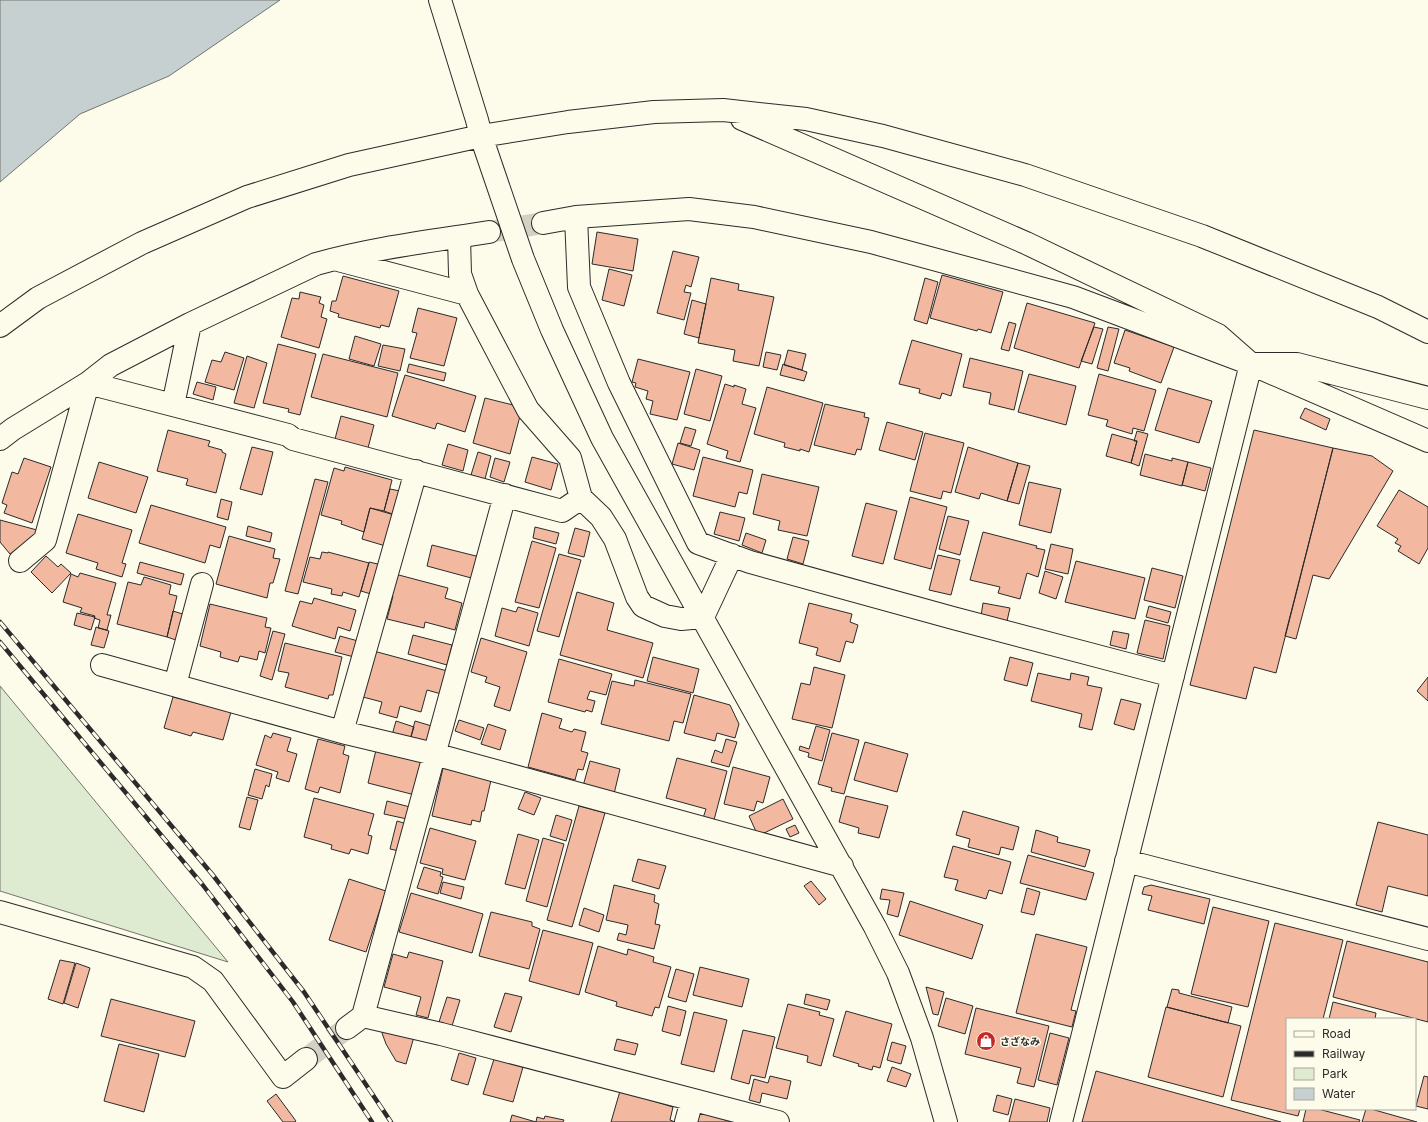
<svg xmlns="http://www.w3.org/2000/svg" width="1428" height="1122" font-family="Inter,'Noto Sans JP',sans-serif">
	<rect width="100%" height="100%" fill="#fdfbea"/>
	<path fill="#deebd1" stroke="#74746e" d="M 0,686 L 228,962 L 0,891 Z"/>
	<path fill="#c7d0d0" stroke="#74746e" d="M 0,0 L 280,0 L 169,76 L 80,114 L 0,182 Z"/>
	<path fill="#f2b8a0" stroke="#2b2b2b" d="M 597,232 L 638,239 L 633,271 L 592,264 Z
		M 673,251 L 699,257 L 691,287 L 686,285 L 684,292 L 691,293 L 684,320 L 657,313 Z
		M 609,269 L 632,275 L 624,306 L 602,300 Z
		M 942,275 L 1003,292 L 991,333 L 978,329 L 977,331 L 930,318 Z
		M 343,276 L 399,291 L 389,327 L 381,325 L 380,328 L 338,317 L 339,314 L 330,311 L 332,301 L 336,301 Z
		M 711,278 L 739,284 L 738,290 L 774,297 L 759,366 L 733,361 L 735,350 L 698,343 Z
		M 925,278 L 938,282 L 927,324 L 914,320 Z
		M 300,292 L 321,297 L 319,303 L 324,305 L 321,317 L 327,319 L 319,348 L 281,337 L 292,298 L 299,299 Z
		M 692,300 L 706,304 L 699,338 L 684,334 Z
		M 1027,303 L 1095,323 L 1079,368 L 1014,348 Z
		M 418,308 L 457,318 L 444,366 L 410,358 L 417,333 L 412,332 Z
		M 1009,322 L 1016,324 L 1009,351 L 1001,349 Z
		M 1094,327 L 1103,329 L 1092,364 L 1081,361 Z
		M 1108,327 L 1119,329 L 1108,371 L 1097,368 Z
		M 1125,330 L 1174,347 L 1161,383 L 1129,371 L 1130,368 L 1114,363 Z
		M 355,336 L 381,344 L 374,366 L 349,359 Z
		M 912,340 L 962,354 L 951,396 L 942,393 L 940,399 L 919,393 L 920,389 L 899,384 Z
		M 278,344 L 316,354 L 300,415 L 288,412 L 289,409 L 263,403 Z
		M 383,345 L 405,349 L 400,371 L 378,366 Z
		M 788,350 L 806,354 L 802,370 L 784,365 Z
		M 225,352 L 244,358 L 234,390 L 205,382 L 212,360 L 221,362 Z
		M 766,352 L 781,355 L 777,370 L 763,367 Z
		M 323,354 L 398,373 L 387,417 L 311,397 Z
		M 247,356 L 267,363 L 254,408 L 234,403 Z
		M 970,358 L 1023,371 L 1014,410 L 989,404 L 991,393 L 963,387 Z
		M 638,359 L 690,372 L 677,420 L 650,414 L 653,401 L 646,399 L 648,391 L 635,387 L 636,383 L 632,382 Z
		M 409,364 L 446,373 L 444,381 L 407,372 Z
		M 783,364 L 807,372 L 804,381 L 780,375 Z
		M 696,369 L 722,376 L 710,421 L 684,414 Z
		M 1029,374 L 1076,386 L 1066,425 L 1018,412 Z
		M 1099,374 L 1156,390 L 1144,431 L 1133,428 L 1132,434 L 1106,426 L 1108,420 L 1088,415 Z
		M 405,375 L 476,396 L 465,432 L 437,423 L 435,429 L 392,416 Z
		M 197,382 L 216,387 L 213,400 L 193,394 Z
		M 725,384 L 734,387 L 734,385 L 746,389 L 742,404 L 756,408 L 740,462 L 726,458 L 728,451 L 707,444 Z
		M 767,387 L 823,403 L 809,452 L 800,449 L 800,451 L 784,447 L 785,443 L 754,434 Z
		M 1168,388 L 1212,401 L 1199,443 L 1155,430 Z
		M 485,398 L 513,405 L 520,416 L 510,454 L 473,443 Z
		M 825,404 L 865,413 L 864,417 L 869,418 L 861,450 L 857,449 L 855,455 L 814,445 Z
		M 1305,408 L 1330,419 L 1326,430 L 1300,418 Z
		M 341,416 L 374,425 L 368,448 L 335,439 Z
		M 887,422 L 923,432 L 915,460 L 879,450 Z
		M 685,427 L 696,430 L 691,446 L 680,443 Z
		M 168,430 L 210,441 L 208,446 L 222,450 L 222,452 L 226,454 L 216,493 L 186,485 L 188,479 L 157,471 Z
		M 1254,430 L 1333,448 L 1276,673 L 1254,667 L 1246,699 L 1190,685 Z
		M 1137,431 L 1148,434 L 1139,466 L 1131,463 L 1137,441 L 1134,441 Z
		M 925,433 L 964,443 L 951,493 L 943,491 L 941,499 L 910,491 Z
		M 1112,434 L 1137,441 L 1131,463 L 1106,456 Z
		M 678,443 L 700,450 L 694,470 L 672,464 Z
		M 448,444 L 468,450 L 463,471 L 442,465 Z
		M 252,447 L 273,452 L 262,495 L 240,489 Z
		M 968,447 L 1018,463 L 1007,501 L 981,493 L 979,499 L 955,492 Z
		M 1333,448 L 1372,456 L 1393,471 L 1329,579 L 1313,575 L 1296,639 L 1285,636 Z
		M 478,452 L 491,456 L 485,479 L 471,475 Z
		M 1145,454 L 1172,461 L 1172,458 L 1188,462 L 1182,486 L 1140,475 Z
		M 532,457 L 558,464 L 551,490 L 525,482 Z
		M 703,457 L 753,470 L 747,494 L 739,492 L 735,507 L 693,496 Z
		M 24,458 L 51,467 L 32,523 L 4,513 L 7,505 L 2,503 L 12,472 L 18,474 Z
		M 495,458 L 510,462 L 504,482 L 490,477 Z
		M 99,462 L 148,477 L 136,513 L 88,498 Z
		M 1188,462 L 1211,468 L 1205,491 L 1182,485 Z
		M 1018,463 L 1030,466 L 1019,504 L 1007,501 Z
		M 345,467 L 392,480 L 384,511 L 370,508 L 364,532 L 341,524 L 342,521 L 321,515 L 334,468 L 344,471 Z
		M 762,474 L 819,487 L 807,536 L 778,530 L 780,521 L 753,514 Z
		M 315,479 L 328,482 L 298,594 L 285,591 Z
		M 1029,482 L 1061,489 L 1051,533 L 1019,525 Z
		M 390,489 L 405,492 L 398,516 L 384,511 Z
		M 1399,490 L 1428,507 L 1428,548 L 1419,564 L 1398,551 L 1401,546 L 1395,543 L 1398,539 L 1377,526 Z
		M 910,497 L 947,507 L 931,569 L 894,559 Z
		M 221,499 L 232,502 L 228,520 L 217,517 Z
		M 866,503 L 897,511 L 883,564 L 852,556 Z
		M 151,505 L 226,527 L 220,548 L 210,545 L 205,563 L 139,543 Z
		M 370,508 L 398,516 L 389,547 L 362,539 Z
		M 720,512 L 745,518 L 739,541 L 714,534 Z
		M 78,514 L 132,530 L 122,563 L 126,564 L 122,577 L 96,569 L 98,563 L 66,553 Z
		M 948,516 L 969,521 L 960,555 L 939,549 Z
		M 0,520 L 37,530 L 36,535 L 10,554 L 0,542 Z
		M 248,526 L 272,533 L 270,542 L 246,536 Z
		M 535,527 L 559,533 L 556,544 L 533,538 Z
		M 575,528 L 590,532 L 584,557 L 568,553 Z
		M 983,532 L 1037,546 L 1036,548 L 1045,550 L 1038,577 L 1027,573 L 1020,599 L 998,593 L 1000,587 L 970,580 Z
		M 746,533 L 766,540 L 762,553 L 742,545 Z
		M 229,536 L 275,549 L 273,558 L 280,559 L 273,583 L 270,583 L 267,598 L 216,584 Z
		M 793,537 L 809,541 L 803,564 L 787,559 Z
		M 532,541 L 556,548 L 539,608 L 515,602 Z
		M 1051,544 L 1073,549 L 1068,574 L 1045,569 Z
		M 432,545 L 480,557 L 475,579 L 427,566 Z
		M 322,552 L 328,553 L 328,552 L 369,563 L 359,597 L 343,592 L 342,596 L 331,594 L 332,589 L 303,582 L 310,557 L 320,559 Z
		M 559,554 L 581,560 L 559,637 L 537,631 Z
		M 938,555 L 960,560 L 951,595 L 929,590 Z
		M 46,556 L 58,567 L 61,564 L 71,573 L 52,593 L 31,572 Z
		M 1076,561 L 1145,578 L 1135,619 L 1065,602 Z
		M 140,562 L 184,574 L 181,585 L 137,573 Z
		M 369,562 L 382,565 L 374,595 L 361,591 Z
		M 1152,568 L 1183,576 L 1175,608 L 1144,600 Z
		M 1045,571 L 1063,577 L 1056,599 L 1039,593 Z
		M 80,573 L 116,583 L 107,615 L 111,615 L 107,630 L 98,628 L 100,620 L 94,618 L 95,616 L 80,612 L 82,608 L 63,602 L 71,574 L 78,577 Z
		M 395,574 L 448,588 L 445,598 L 462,603 L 455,630 L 425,622 L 424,628 L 387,619 L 393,596 L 390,595 Z
		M 144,577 L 171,585 L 169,594 L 177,596 L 167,637 L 117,624 L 128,582 L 141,585 Z
		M 577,592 L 614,603 L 607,630 L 653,643 L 643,678 L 560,655 Z
		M 314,598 L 356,610 L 350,631 L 338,627 L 335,639 L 292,626 L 300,601 L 312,604 Z
		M 809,603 L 852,614 L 850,622 L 858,625 L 853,643 L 846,641 L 840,662 L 816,655 L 818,648 L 799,643 Z
		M 983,603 L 1010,608 L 1007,621 L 981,616 Z
		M 210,604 L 267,618 L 265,627 L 271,628 L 265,653 L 259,651 L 257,660 L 240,656 L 238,662 L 220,657 L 221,652 L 200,646 Z
		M 1149,606 L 1171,612 L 1168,623 L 1146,617 Z
		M 518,607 L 538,613 L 529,646 L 495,636 L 502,608 L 516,612 Z
		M 173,611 L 186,615 L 179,641 L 167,637 Z
		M 77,613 L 95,617 L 91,630 L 74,625 Z
		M 1145,620 L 1170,626 L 1163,659 L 1137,653 Z
		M 96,627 L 109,631 L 104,648 L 91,645 Z
		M 273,631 L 285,634 L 272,680 L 260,676 Z
		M 1113,631 L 1129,634 L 1126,649 L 1110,645 Z
		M 413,635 L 452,645 L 447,665 L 408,654 Z
		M 340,636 L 358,641 L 354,657 L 335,652 Z
		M 481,638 L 527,652 L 510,711 L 494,706 L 500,687 L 485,682 L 487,677 L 471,672 Z
		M 285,643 L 342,657 L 333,695 L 329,695 L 328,699 L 285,687 L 289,673 L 278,671 Z
		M 370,650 L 451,672 L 445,695 L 427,690 L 421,712 L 400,706 L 397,718 L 379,713 L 382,702 L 359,696 Z
		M 653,657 L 699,669 L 693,693 L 647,681 Z
		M 1010,657 L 1033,663 L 1027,686 L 1004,680 Z
		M 559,659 L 612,674 L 606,695 L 590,691 L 587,699 L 595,701 L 592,712 L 586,710 L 585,712 L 548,702 Z
		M 814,667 L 845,675 L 832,728 L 792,719 L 801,683 L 810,685 Z
		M 1038,673 L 1070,680 L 1071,673 L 1089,677 L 1087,685 L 1102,688 L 1092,730 L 1079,727 L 1082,714 L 1031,701 Z
		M 1428,677 L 1428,701 L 1417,691 Z
		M 635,680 L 691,694 L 683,723 L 674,721 L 669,741 L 601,724 L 612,681 L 634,686 Z
		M 694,695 L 730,705 L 739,724 L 735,738 L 717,733 L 715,741 L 684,733 Z
		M 173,697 L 231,712 L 223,740 L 193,732 L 191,736 L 164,728 Z
		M 1121,699 L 1141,704 L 1134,730 L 1114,724 Z
		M 542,713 L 562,719 L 559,728 L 572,732 L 574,729 L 586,732 L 581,751 L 588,753 L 583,770 L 578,769 L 575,780 L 528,767 Z
		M 459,720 L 484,728 L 480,740 L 455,731 Z
		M 396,721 L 414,727 L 410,740 L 392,735 Z
		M 415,721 L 435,727 L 430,745 L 410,740 Z
		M 488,724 L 506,730 L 500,750 L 481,744 Z
		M 816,726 L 830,730 L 822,761 L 808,757 L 809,753 L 799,750 L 800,746 L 809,749 Z
		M 273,733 L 291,738 L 287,751 L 297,754 L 289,782 L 276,778 L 278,772 L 256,765 L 265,735 L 271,738 Z
		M 832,733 L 859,740 L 844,794 L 831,791 L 832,788 L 818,784 Z
		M 318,739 L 345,746 L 343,754 L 349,756 L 340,793 L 320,787 L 318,793 L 305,789 Z
		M 726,739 L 737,742 L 729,767 L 711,762 L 715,750 L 722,753 Z
		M 865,742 L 908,754 L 897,792 L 854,780 Z
		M 376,750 L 423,761 L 415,795 L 368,783 Z
		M 677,758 L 727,771 L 714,820 L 703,818 L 706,809 L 666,798 Z
		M 590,761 L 620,769 L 614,794 L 583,786 Z
		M 733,767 L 770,777 L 763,803 L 757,801 L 754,811 L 724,804 Z
		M 443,768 L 491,780 L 484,811 L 482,811 L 480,822 L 472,820 L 471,825 L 432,816 Z
		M 255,769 L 272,774 L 269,787 L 266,785 L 262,799 L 248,795 Z
		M 525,792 L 541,798 L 534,815 L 518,809 Z
		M 846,796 L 888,806 L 879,838 L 858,833 L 859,828 L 839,822 Z
		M 247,797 L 258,800 L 250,830 L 239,827 Z
		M 314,798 L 374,814 L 368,835 L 372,836 L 368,854 L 351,849 L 349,854 L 331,849 L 332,845 L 304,837 Z
		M 783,799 L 793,819 L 758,836 L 749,816 Z
		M 387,801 L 410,807 L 407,819 L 384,814 Z
		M 579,806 L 605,813 L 572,927 L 547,920 Z
		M 963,811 L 1019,827 L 1013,850 L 1001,847 L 999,855 L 968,847 L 970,839 L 956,835 Z
		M 556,815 L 572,820 L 566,841 L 550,836 Z
		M 397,821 L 407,824 L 399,851 L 390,849 Z
		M 1378,822 L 1428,835 L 1428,896 L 1388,886 L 1382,912 L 1356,905 Z
		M 795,825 L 799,833 L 790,837 L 786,829 Z
		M 430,828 L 476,841 L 465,880 L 442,874 L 443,869 L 420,863 Z
		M 1036,830 L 1058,837 L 1057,842 L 1090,850 L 1085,867 L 1031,852 Z
		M 518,834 L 539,840 L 525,889 L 505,884 Z
		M 543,838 L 564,844 L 547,907 L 526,901 Z
		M 953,846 L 1011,862 L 1002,894 L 989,890 L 986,899 L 955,890 L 958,880 L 944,877 Z
		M 1028,855 L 1094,873 L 1086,900 L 1020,883 Z
		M 638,859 L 666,866 L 659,889 L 632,881 Z
		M 424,867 L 441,872 L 440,876 L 443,877 L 438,894 L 417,888 Z
		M 349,879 L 386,891 L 366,952 L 329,940 Z
		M 811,881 L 826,899 L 819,905 L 804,886 Z
		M 443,882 L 464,887 L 461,899 L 440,893 Z
		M 614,885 L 655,895 L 654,902 L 659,904 L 655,924 L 660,925 L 654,949 L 617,940 L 619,933 L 626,935 L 628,925 L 606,920 Z
		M 1151,885 L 1210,899 L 1204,924 L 1148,910 L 1152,896 L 1142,894 L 1144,887 Z
		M 1027,888 L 1040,892 L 1034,915 L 1021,912 Z
		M 882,889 L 904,893 L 898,917 L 887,914 L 890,900 L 880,899 Z
		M 411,893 L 483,914 L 472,953 L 399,932 Z
		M 910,901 L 983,925 L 972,959 L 899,935 Z
		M 1213,907 L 1269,921 L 1248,1007 L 1191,994 Z
		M 584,908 L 604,915 L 599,932 L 579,925 Z
		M 491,912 L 532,922 L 532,926 L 540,929 L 529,969 L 479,956 Z
		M 1275,923 L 1343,940 L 1323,1019 L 1287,1019 L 1287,1109 L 1300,1109 L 1298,1116 L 1231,1100 Z
		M 543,930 L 593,943 L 579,995 L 529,981 Z
		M 1036,934 L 1087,947 L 1071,1010 L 1076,1011 L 1072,1027 L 1016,1013 Z
		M 1347,941 L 1428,962 L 1428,1022 L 1333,997 Z
		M 598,946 L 627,955 L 628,949 L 654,957 L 653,962 L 671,967 L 659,1008 L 655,1007 L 652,1016 L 616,1006 L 617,1002 L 585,992 Z
		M 409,952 L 443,961 L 428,1018 L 416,1015 L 421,997 L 384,987 L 393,954 L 407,958 Z
		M 60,960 L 75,963 L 63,1004 L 48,999 Z
		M 76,963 L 90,968 L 78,1008 L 64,1003 Z
		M 700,967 L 749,979 L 742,1007 L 693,995 Z
		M 676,969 L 694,974 L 686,1002 L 668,997 Z
		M 926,987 L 944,992 L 938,1015 L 933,1014 Z
		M 1172,989 L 1179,990 L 1179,993 L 1232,1007 L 1228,1023 L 1167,1007 Z
		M 505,993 L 522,997 L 511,1032 L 494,1027 Z
		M 806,994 L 830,1000 L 827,1010 L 804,1004 Z
		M 447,997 L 460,1000 L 452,1026 L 439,1022 Z
		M 946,998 L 973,1006 L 965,1034 L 938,1026 Z
		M 111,999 L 195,1021 L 185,1057 L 101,1036 Z
		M 1333,1002 L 1376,1013 L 1375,1019 L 1329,1019 Z
		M 788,1004 L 820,1012 L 819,1015 L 834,1019 L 821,1066 L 807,1062 L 808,1056 L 776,1048 Z
		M 668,1006 L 686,1011 L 680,1036 L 662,1031 Z
		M 1166,1007 L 1241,1026 L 1223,1097 L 1148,1077 Z
		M 976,1008 L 1049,1026 L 1034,1087 L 1017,1083 L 1021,1068 L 965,1054 Z
		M 846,1011 L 892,1024 L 880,1068 L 873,1066 L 872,1070 L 858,1066 L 859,1064 L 833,1056 Z
		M 694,1012 L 727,1020 L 714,1072 L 681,1064 Z
		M 383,1029 L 414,1037 L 406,1064 L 396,1061 L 386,1044 L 382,1033 Z
		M 743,1030 L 775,1037 L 765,1078 L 751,1075 L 749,1084 L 731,1079 Z
		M 1050,1033 L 1069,1038 L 1057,1085 L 1038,1080 Z
		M 617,1039 L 638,1044 L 635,1055 L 614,1050 Z
		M 892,1042 L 906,1046 L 901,1064 L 887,1060 Z
		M 119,1044 L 159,1054 L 144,1112 L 104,1101 Z
		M 459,1053 L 476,1058 L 468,1085 L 451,1080 Z
		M 494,1059 L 523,1067 L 513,1102 L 483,1094 Z
		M 892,1067 L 911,1074 L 906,1087 L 887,1081 Z
		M 1096,1071 L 1281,1122 L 1082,1122 Z
		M 770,1076 L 791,1081 L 787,1099 L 762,1093 L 760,1103 L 749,1100 L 754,1079 L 768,1083 Z
		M 1424,1076 L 1428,1077 L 1428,1109 L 1416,1106 Z
		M 620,1091 L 673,1107 L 670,1120 L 675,1122 L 611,1122 Z
		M 276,1094 L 296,1121 L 294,1122 L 283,1122 L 267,1101 Z
		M 997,1095 L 1012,1099 L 1008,1115 L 993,1111 Z
		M 1015,1099 L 1050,1108 L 1047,1122 L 1009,1122 Z
		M 1306,1109 L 1318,1109 L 1360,1120 L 1359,1122 L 1303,1122 Z
		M 1366,1109 L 1371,1109 L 1417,1122 L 1362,1122 Z
		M 699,1112 L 732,1122 L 697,1122 Z
		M 512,1115 L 536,1122 L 537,1117 L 544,1119 L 545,1116 L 564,1120 L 563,1122 L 510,1122 Z"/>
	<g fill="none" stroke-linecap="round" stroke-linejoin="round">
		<path stroke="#d3d1c4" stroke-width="22" stroke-dasharray="22 11" stroke-linecap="butt" d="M 489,232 L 543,223
			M 306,1059 L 347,1028"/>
		<g stroke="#2b2b2b" stroke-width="24">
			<path id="minor" d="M 440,0 L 477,120 L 481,136 L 523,259 L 552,330 L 602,438 L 875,927 L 898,973 L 922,1038 L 946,1122
				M 742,119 L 1026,243 L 1218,335 L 1251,364 L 1297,364 L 1428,398
				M 576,217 L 579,287 L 619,383 L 698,543 L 750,562 L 953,618 L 1173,676
				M 543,223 L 576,217 L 689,209 L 754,217 L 871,242 L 1073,297 L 1251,364 L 1428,441
				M 459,237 L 460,274 L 467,294 L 528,410 L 570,458 L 581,498 L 601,517 L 615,539 L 637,597 L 643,606 L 665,616 L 681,619 L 703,617 L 732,555
				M 338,260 L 467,294
				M 0,326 L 38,298 L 142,243 L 247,197 L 349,165 L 481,136 L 568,122 L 654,112 L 723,110 L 806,119 L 883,136 L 1025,175 L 1202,236 L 1378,307 L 1428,332
				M 173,405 L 190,324
				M 0,439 L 13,429 L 88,383 L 111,365 L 190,324 L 316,264 C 372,248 432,241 489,232
				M 20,561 L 45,540 L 88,383 L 288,435 L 293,439 L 562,511 L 581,498
				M 102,665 L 342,732 L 434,754 L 842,866
				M 175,685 L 202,584
				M 342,732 L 416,471
				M 1126,861 L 1428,939
				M 0,912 L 193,967 L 213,981 L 283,1077 L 306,1059
				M 363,1016 L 441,1034 L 778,1122
				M 347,1028 L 363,1016 L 505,495
				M 686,1122 L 692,1100
				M 1061,1122 L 1251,364"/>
		</g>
		<use href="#minor" stroke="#fdfbea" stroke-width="22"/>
		<g stroke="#2b2b2b" stroke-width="4.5">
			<path id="rail" d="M 0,622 L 212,874 L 304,992 L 391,1122
				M 0,642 L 202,884 L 293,1002 L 372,1122"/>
		</g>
		<use href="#rail" stroke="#fdfbea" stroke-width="3" stroke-dasharray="9" stroke-linecap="butt"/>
	</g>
	<defs>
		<g id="shop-disc" transform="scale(1)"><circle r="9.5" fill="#c62828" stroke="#fdfbea"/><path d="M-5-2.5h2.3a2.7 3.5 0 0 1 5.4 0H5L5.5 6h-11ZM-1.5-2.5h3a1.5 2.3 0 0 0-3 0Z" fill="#fff"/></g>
	</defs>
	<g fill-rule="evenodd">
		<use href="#shop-disc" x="986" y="1041"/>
	</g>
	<g text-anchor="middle" stroke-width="3" stroke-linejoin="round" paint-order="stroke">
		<g font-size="10" font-weight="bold" fill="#2b2b2b" stroke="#fdfbea" text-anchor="start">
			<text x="1000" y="1045">さざなみ</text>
		</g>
	</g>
	<rect x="1286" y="1018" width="130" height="92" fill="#fdfbea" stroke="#a9a89e"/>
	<rect x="1294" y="1031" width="20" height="6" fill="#fdfbea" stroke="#a9a89e"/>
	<text x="1322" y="1038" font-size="12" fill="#2b2b2b">Road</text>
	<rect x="1294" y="1051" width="20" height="6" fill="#2b2b2b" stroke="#a9a89e"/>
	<text x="1322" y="1058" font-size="12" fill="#2b2b2b">Railway</text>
	<rect x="1294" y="1068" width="20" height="12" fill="#deebd1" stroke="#a9a89e"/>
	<text x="1322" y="1078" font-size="12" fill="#2b2b2b">Park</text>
	<rect x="1294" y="1088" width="20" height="12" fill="#c7d0d0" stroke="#a9a89e"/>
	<text x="1322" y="1098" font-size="12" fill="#2b2b2b">Water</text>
</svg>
